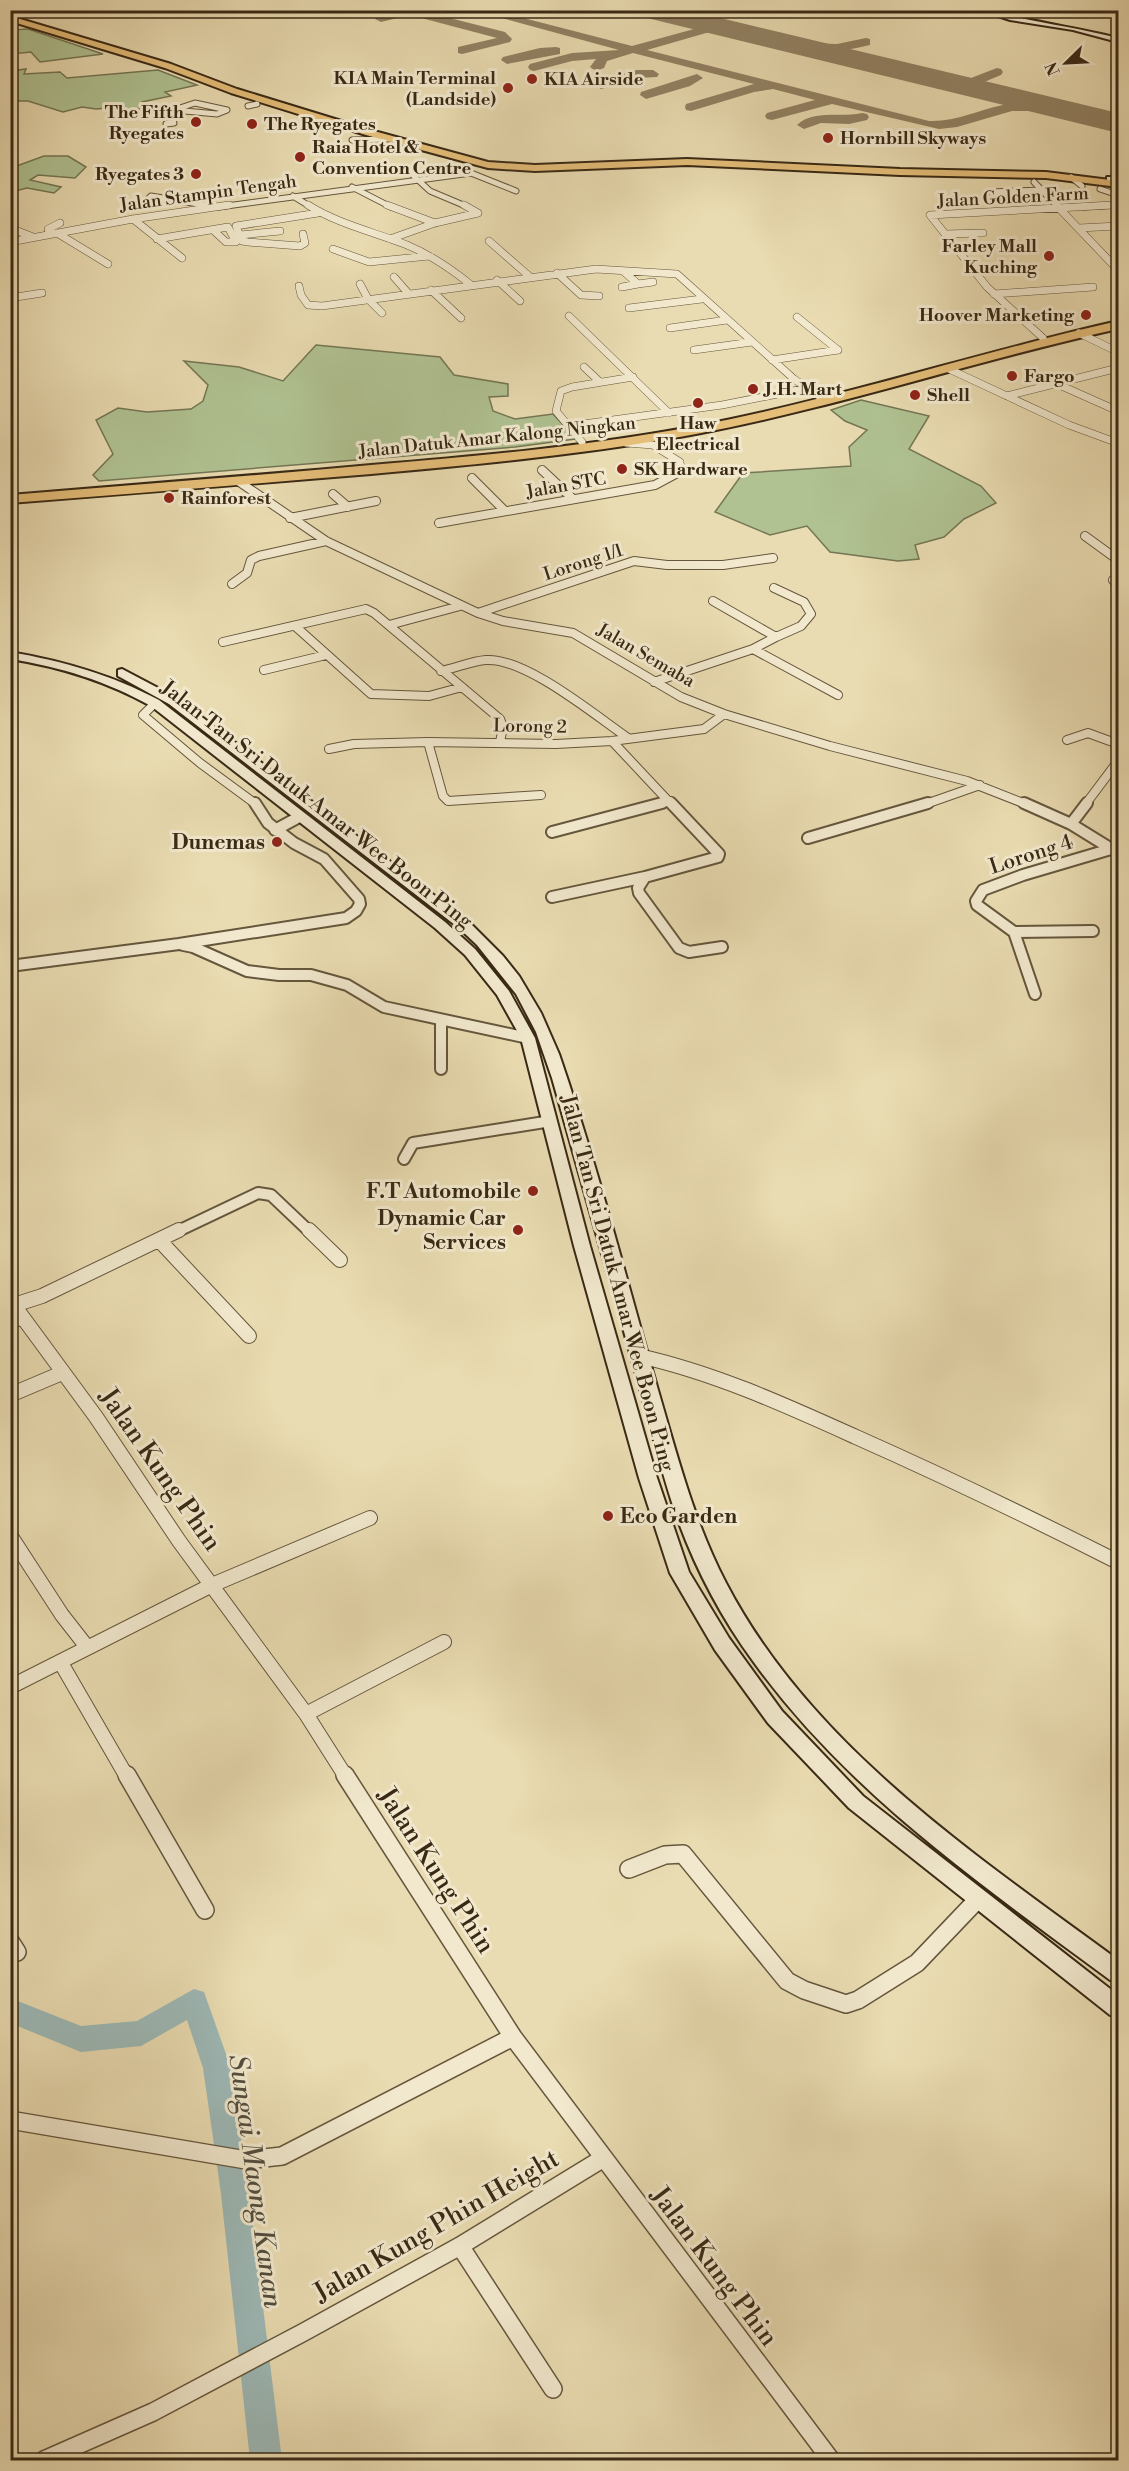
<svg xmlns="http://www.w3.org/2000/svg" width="1129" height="2471" font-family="'Libre Bodoni',serif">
	<rect width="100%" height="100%" fill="#eadcb2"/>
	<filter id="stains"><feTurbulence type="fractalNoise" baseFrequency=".00333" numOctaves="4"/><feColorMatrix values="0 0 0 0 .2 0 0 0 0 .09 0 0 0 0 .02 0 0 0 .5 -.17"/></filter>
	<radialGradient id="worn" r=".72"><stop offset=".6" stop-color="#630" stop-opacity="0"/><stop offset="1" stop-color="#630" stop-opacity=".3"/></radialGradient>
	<path fill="#b0c292" stroke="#747654" stroke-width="1.5" d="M 28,29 L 103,54 L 40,62 L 31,52 L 11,54 L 11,30 Z
		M 26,69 L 24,74 L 60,72 L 67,78 L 158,70 L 197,85 L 165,92 L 171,96 L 142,102 L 138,111 L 131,112 L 118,107 L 96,109 L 82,107 L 63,112 L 28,101 L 11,101 L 11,71 Z
		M 44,156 L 68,156 L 86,167 L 75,178 L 38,175 L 30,180 L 61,187 L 54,193 L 27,188 L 11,192 L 11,168 Z
		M 316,345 L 440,357 L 454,375 L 508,384 L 508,396 L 489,397 L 493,411 L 515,419 L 553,414 L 576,439 L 515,447 L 99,481 L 93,475 L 113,454 L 96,420 L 118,408 L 147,412 L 191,409 L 203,401 L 208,385 L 184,361 L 239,367 L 283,381 Z
		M 861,400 L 929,416 L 909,449 L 981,486 L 996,503 L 964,519 L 944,537 L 915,545 L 919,559 L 898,561 L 830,552 L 807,526 L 770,535 L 715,512 L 743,473 L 851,466 L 849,447 L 867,430 L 845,421 L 831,410 Z"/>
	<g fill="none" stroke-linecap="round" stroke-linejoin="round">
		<path fill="#9db9b7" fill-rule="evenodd" d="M 194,1989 L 204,1992 L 231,2068 L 249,2194 L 282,2460 L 250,2460 L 221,2194 L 203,2068 L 187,2020 L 141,2046 L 81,2052 L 10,2023 L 10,1998 L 81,2026 L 137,2021 Z"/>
		<path fill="#928264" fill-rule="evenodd" d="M 402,10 L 418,10 L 505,32 L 512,39 L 510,42 L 462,54 L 458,53 L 458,47 L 497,38 L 410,15 L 381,22 L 375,19 L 377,17 Z
			M 472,10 L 493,10 L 632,46 L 716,23 L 722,27 L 720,29 L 647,50 L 929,121 C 956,122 978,110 1003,105 C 1027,100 1055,103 1079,109 L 1081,112 L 1074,116 L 1038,111 L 1012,111 L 957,127 L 939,129 L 832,104 L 772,120 L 767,119 L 765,116 L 767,113 L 815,100 L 773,89 L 754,92 L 691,111 L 686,110 L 685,107 L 686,104 L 754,84 L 633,53 L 607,61 L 604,68 L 596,71 L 590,67 L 596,59 L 572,61 L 534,71 L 530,70 L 528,67 L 530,64 L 572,53 L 619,50 Z
			M 663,10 L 676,10 L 683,17 L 681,19 L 673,19 Z
			M 866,38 L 870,39 L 870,45 C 853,49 810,58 796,47 L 802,43 L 837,44 Z
			M 556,47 L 560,48 L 560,54 L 507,64 L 501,60 L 503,57 L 540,48 Z
			M 997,68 L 1001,69 L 1003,72 L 1001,75 C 986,81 958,95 944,83 L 950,79 L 971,78 Z
			M 637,70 L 653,70 L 659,74 L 657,77 L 638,78 L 601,89 L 595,85 L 597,82 Z
			M 697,74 L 703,78 L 690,86 L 646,99 L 640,95 L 641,92 Z
			M 862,113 L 867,114 L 869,117 L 867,120 L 849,124 L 821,123 L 804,129 L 797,125 C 813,109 842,118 862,113 Z"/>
		<path fill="#928264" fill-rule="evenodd" d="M 635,10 L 687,10 L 1118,113 L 1118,133 L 639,16 Z"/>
		<g stroke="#65563c" stroke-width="7">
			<path id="street-far5" d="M 195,103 L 227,110 L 217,114 L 174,110 Z
				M 248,106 L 257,104
				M 166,124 L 174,123 L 167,123
				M 352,140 L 391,139
				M 404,167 L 430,191 L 468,207
				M 1071,177 L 1082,186
				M 1034,182 L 1058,207
				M 352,187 L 391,207
				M 1100,189 L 1118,195
				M 989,192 L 1041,190
				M 293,196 L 311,207
				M 167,198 L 157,201 L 147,200 L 151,196 L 210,206
				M 219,207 L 471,173 L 516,191
				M 1084,207 L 1118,205"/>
		</g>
		<g stroke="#65563c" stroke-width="8">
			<path id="street-far4" d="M 207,205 L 210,206
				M 308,205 C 338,224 374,232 407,245 C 431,255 450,268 470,284
				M 387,205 L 435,223
				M 464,205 L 478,213
				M 1056,205 L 1118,270
				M 133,219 L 182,258
				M 10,228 L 33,237
				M 1079,228 L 1118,226
				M 49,233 L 48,229 L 60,223
				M 57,233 L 108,264
				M 303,234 L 305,243 L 300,246 L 248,242 L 242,241 L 236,226 L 318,213
				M 945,234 L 983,233
				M 240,235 L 280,231
				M 157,239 L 228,227 L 236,242 L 226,242 L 213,230
				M 390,239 L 435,223 L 478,213
				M 489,241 L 529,276
				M 10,242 L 133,219 L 229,205
				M 333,249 L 369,262 L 429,256
				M 557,273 L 581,295 L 599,296
				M 394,277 L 408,293
				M 497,280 L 520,301
				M 360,284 L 368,299 L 382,313
				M 638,284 L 653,282
				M 299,286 L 301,295 L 308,305 L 322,306 L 596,269 L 677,274 L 794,379 L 819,396
				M 622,287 L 638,284 L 623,271
				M 431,290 L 461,318
				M 994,294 L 1093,287
				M 10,298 L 42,293
				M 629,308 L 702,299
				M 569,316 L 669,413
				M 797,317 L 838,350
				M 670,328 L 727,320
				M 1079,333 L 1118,352
				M 1043,338 L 987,287 L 930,215 L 1112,205
				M 694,350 L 752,342
				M 772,360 L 838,350
				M 584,367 L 600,382
				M 949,369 L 1069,425 L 1118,443
				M 1055,383 L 1118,411
				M 1007,396 L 1118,368
				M 569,426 L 722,405 L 808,388
				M 582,442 L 556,411 L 561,391 L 572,387 L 633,377
				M 626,443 L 653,445 L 680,462 L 681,470"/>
		</g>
		<g stroke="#65563c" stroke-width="10">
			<path id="street-far3" d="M 542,470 L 573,499
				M 472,478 L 505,511
				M 238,481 L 326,541 L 478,613 L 503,621 L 573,633 L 681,697 L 724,714 L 830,746 L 967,781 L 1028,805
				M 333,494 L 348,507
				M 290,518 L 376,501
				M 439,523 L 655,485 L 681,471 L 681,468
				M 1085,536 L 1118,560
				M 1118,578 L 1113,580 L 1118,586
				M 232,584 L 247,573 L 251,560 L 259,556 L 326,541
				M 774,588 L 804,602 L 811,614 L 801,626 L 776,637
				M 713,601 L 776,637 L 753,649
				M 478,613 L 634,561 L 667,565 L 723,565 L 773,558
				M 389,625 L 460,606
				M 295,626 L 371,694 L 429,696 L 462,687
				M 223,642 L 366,609 L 374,613 L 500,719 L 503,727 L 500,742
				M 264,670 L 326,655
				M 441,671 C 456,668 472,661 486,660 C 525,657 596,716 628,738
				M 654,682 L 753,649 L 838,695
				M 155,703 L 143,715 L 200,763 L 257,805
				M 1067,740 L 1088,733 L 1118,744
				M 612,741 L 672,805
				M 428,742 L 443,796 L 448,801 L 541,795
				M 329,749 L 354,744 L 428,742 L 556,744 L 612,741 L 704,729 L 724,714
				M 656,805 L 670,801
				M 923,805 L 980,785
				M 1085,805 L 1118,761"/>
		</g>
		<g stroke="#65563c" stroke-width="14">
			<path id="street-far2" d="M 1024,803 L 1071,824 L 1118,853
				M 1071,824 L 1087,803
				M 275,830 L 299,817
				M 552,832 L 662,803
				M 808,838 L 928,803
				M 645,877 L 638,888 L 639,893 L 679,948 L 689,952 L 722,947
				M 552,897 L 645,877 L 718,857 L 719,854 L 671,803
				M 1014,932 L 1093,931
				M 183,945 L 193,947 L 247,971 L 279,975 L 311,975 L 347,985 L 384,1007 L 528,1038
				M 10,966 L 179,944 L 346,918 L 356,911 L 360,904 L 359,899 L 324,859 L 294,843 L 268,823 L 255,803
				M 1035,994 L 1014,932 L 977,905 L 976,901 L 983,890 L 1023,875 L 1111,849
				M 441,1021 L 441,1069
				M 404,1159 L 413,1143 L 551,1121
				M 176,1232 L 258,1193 L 271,1195 L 310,1232"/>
		</g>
		<g stroke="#65563c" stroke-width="16">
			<path id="street-far1" d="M 309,1230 L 340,1260
				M 159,1240 L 249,1336
				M 10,1300 L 96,1417 L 179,1541 L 306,1714 L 346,1777
				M 14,1305 L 42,1296 L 179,1230
				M 10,1322 L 22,1317
				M 639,1356 C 715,1373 785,1405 856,1437 C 944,1476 1031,1518 1118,1562
				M 10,1395 L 62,1373
				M 10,1535 L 62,1615 L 87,1647
				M 61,1663 L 127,1777
				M 10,1687 L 212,1585 L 370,1518
				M 306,1714 L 444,1642"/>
		</g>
		<g stroke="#65563c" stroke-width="20">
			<path id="street" d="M 127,1775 L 205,1910
				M 345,1775 L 513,2037 L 831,2460
				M 629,1869 L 665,1855 L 683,1854 L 787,1981 L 804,1990 L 846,2004 L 858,2000 L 917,1963 L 978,1899
				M 10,1941 L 17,1952
				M 10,2120 L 246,2160 L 282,2156 L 513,2037
				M 460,2246 L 553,2389
				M 44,2460 L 153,2412 L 304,2332 L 460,2246 L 602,2159"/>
		</g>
		<g stroke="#392915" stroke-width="4">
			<path id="secondary" d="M 980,10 C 992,10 1001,14 1012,16 C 1048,24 1083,29 1118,38 L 1118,42 L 1073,30 L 1010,20 Z
				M 1107,177 L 1118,177 L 1118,181 L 1107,181 Z
				M 10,652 C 63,661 112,675 159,700 L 445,922 L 475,949 L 509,991 L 535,1038 L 590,1246 L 657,1478 L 689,1572 L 729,1638 L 782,1711 L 863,1796 L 1118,1995 L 1118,2018 L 1110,2015 L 849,1808 L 768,1723 L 715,1650 L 670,1573 L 639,1478 L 574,1246 L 521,1038 L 497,995 L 465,955 L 435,928 L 151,706 C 106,681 61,667 10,659 Z
				M 122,669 L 177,698 L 469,922 L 503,956 L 519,976 L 541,1013 L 559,1054 C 597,1164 626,1278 658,1390 C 677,1455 694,1522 726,1583 C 811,1746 974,1854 1118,1960 L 1118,1983 L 1110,1980 C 982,1885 847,1792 753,1661 C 720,1616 692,1562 674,1509 C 658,1460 646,1409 632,1360 C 606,1266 579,1172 552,1078 L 536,1032 L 516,994 L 477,945 L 459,928 L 169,704 L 118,676 L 118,670 Z"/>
		</g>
		<g stroke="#392915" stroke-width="4">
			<path id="highway" d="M 10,16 L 171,64 L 237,89 L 374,131 L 488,162 L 535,165 L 687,159 L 900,169 L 1046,172 L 1118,181 L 1118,187 L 1046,178 L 900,175 L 687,165 L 535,171 L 488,168 L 366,135 L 231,93 L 165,68 L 10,21 Z
				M 1118,321 L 1118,329 C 977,360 839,407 696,434 C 589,454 480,464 371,474 C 251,484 131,494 10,503 L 10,495 C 131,485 251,476 371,465 C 480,456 589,446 696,426 C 839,399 976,353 1118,321 Z"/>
		</g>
		<use href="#street-far5" stroke="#f1e8cd" stroke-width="5"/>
		<use href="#street-far4" stroke="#f1e8cd" stroke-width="7"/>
		<use href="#street-far3" stroke="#f1e8cd" stroke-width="8"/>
		<use href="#street-far2" stroke="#f1e8cd" stroke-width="10"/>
		<use href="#street-far1" stroke="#f1e8cd" stroke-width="14"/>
		<use href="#street" stroke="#f1e8cd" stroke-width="17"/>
		<use href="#secondary" fill="#f1e8cd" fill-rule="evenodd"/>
		<use href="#highway" fill="#e5be79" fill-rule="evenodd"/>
	</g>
	<g fill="#8f2418" stroke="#f1e8cd" stroke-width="2">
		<circle cx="532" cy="79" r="6"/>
		<circle cx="508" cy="88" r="6"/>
		<circle cx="196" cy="122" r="6"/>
		<circle cx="252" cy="124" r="6"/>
		<circle cx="828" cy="138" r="6"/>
		<circle cx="300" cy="157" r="6"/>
		<circle cx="196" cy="174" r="6"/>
		<circle cx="1049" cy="256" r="6"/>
		<circle cx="1086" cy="315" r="6"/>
		<circle cx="1012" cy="376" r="6"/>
		<circle cx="753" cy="389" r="6"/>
		<circle cx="915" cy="395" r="6"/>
		<circle cx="698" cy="403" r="6"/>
		<circle cx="622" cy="469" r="6"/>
		<circle cx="169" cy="498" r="6"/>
		<circle cx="277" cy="842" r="6"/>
		<circle cx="533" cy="1191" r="6"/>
		<circle cx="518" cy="1230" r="6"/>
		<circle cx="608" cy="1516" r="6"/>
	</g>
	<g text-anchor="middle" stroke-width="6" stroke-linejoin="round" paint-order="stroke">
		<g font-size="18" font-weight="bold" fill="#392915" stroke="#f1e8cd" text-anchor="start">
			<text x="496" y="84" text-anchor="end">KIA Main Terminal<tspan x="496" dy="21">(Landside)</tspan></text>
			<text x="544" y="85">KIA Airside</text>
			<text x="184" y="118" text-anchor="end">The Fifth<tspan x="184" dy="21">Ryegates</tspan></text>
			<text x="264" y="130">The Ryegates</text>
			<text x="840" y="144">Hornbill Skyways</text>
			<text x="312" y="153">Raia Hotel &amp;<tspan x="312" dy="21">Convention Centre</tspan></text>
			<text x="184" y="180" text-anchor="end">Ryegates 3</text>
			<text x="1037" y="252" text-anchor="end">Farley Mall<tspan x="1037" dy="21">Kuching</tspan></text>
			<text x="1074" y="321" text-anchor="end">Hoover Marketing</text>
			<text x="1024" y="382">Fargo</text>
			<text x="765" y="395">J.H. Mart</text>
			<text x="927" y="401">Shell</text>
			<text x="698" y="429" text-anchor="middle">Haw<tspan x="698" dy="21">Electrical</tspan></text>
			<text x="634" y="475">SK Hardware</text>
			<text x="181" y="504">Rainforest</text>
		</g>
		<g font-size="18" fill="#392915" stroke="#f1e8cd">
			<text transform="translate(208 193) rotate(-8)" y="6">Jalan Stampin Tengah</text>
			<text transform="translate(1013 197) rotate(-3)" y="6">Jalan Golden Farm</text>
			<text transform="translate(497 437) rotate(-6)" y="6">Jalan Datuk Amar Kalong Ningkan</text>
			<text transform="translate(566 485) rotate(-10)" y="6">Jalan STC</text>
			<text transform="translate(583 562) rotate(-18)" y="6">Lorong 1/1</text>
			<text transform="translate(646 655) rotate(30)" y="6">Jalan Semaba</text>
			<text transform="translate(530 726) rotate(1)" y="6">Lorong 2</text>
		</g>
		<g font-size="21" fill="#392915" stroke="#f1e8cd">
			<text transform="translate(317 804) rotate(38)" y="7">Jalan Tan Sri Datuk Amar Wee Boon Ping</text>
			<text transform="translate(1031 854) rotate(-18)" y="7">Lorong 4</text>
			<text transform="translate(618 1283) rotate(75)" y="7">Jalan Tan Sri Datuk Amar Wee Boon Ping</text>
		</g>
		<g font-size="21" font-weight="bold" fill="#392915" stroke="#f1e8cd" text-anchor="end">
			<text x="265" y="849">Dunemas</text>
			<text x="521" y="1198">F.T Automobile</text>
			<text x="506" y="1225">Dynamic Car<tspan x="506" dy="24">Services</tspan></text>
			<text x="620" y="1523" text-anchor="start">Eco Garden</text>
		</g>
		<g font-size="26" fill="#392915" stroke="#f1e8cd">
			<text transform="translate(161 1469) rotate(55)" y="9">Jalan Kung Phin</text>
			<text transform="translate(437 1870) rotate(57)" y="9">Jalan Kung Phin</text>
			<text transform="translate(436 2225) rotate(-30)" y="9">Jalan Kung Phin Height</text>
			<text transform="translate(715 2266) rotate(53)" y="9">Jalan Kung Phin</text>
		</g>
		<g font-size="27" font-style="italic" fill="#524d3e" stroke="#f1e8cd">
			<text transform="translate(256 2181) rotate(82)" y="9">Sungai Maong Kanan</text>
		</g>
	</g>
	<rect width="1129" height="2471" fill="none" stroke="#eadcb2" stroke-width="36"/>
	<rect x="12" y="12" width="1105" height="2447" fill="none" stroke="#392915" stroke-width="3"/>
	<rect x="18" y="18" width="1093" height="2435" fill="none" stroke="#392915" stroke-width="1.5"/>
	<g transform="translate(1066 63) rotate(246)" stroke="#f1e8cd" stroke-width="4.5" paint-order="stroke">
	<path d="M0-4.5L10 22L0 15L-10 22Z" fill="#392915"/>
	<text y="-9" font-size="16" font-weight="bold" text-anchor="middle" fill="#392915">N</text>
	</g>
	<rect width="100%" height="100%" filter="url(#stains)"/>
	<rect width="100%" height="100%" fill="url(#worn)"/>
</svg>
